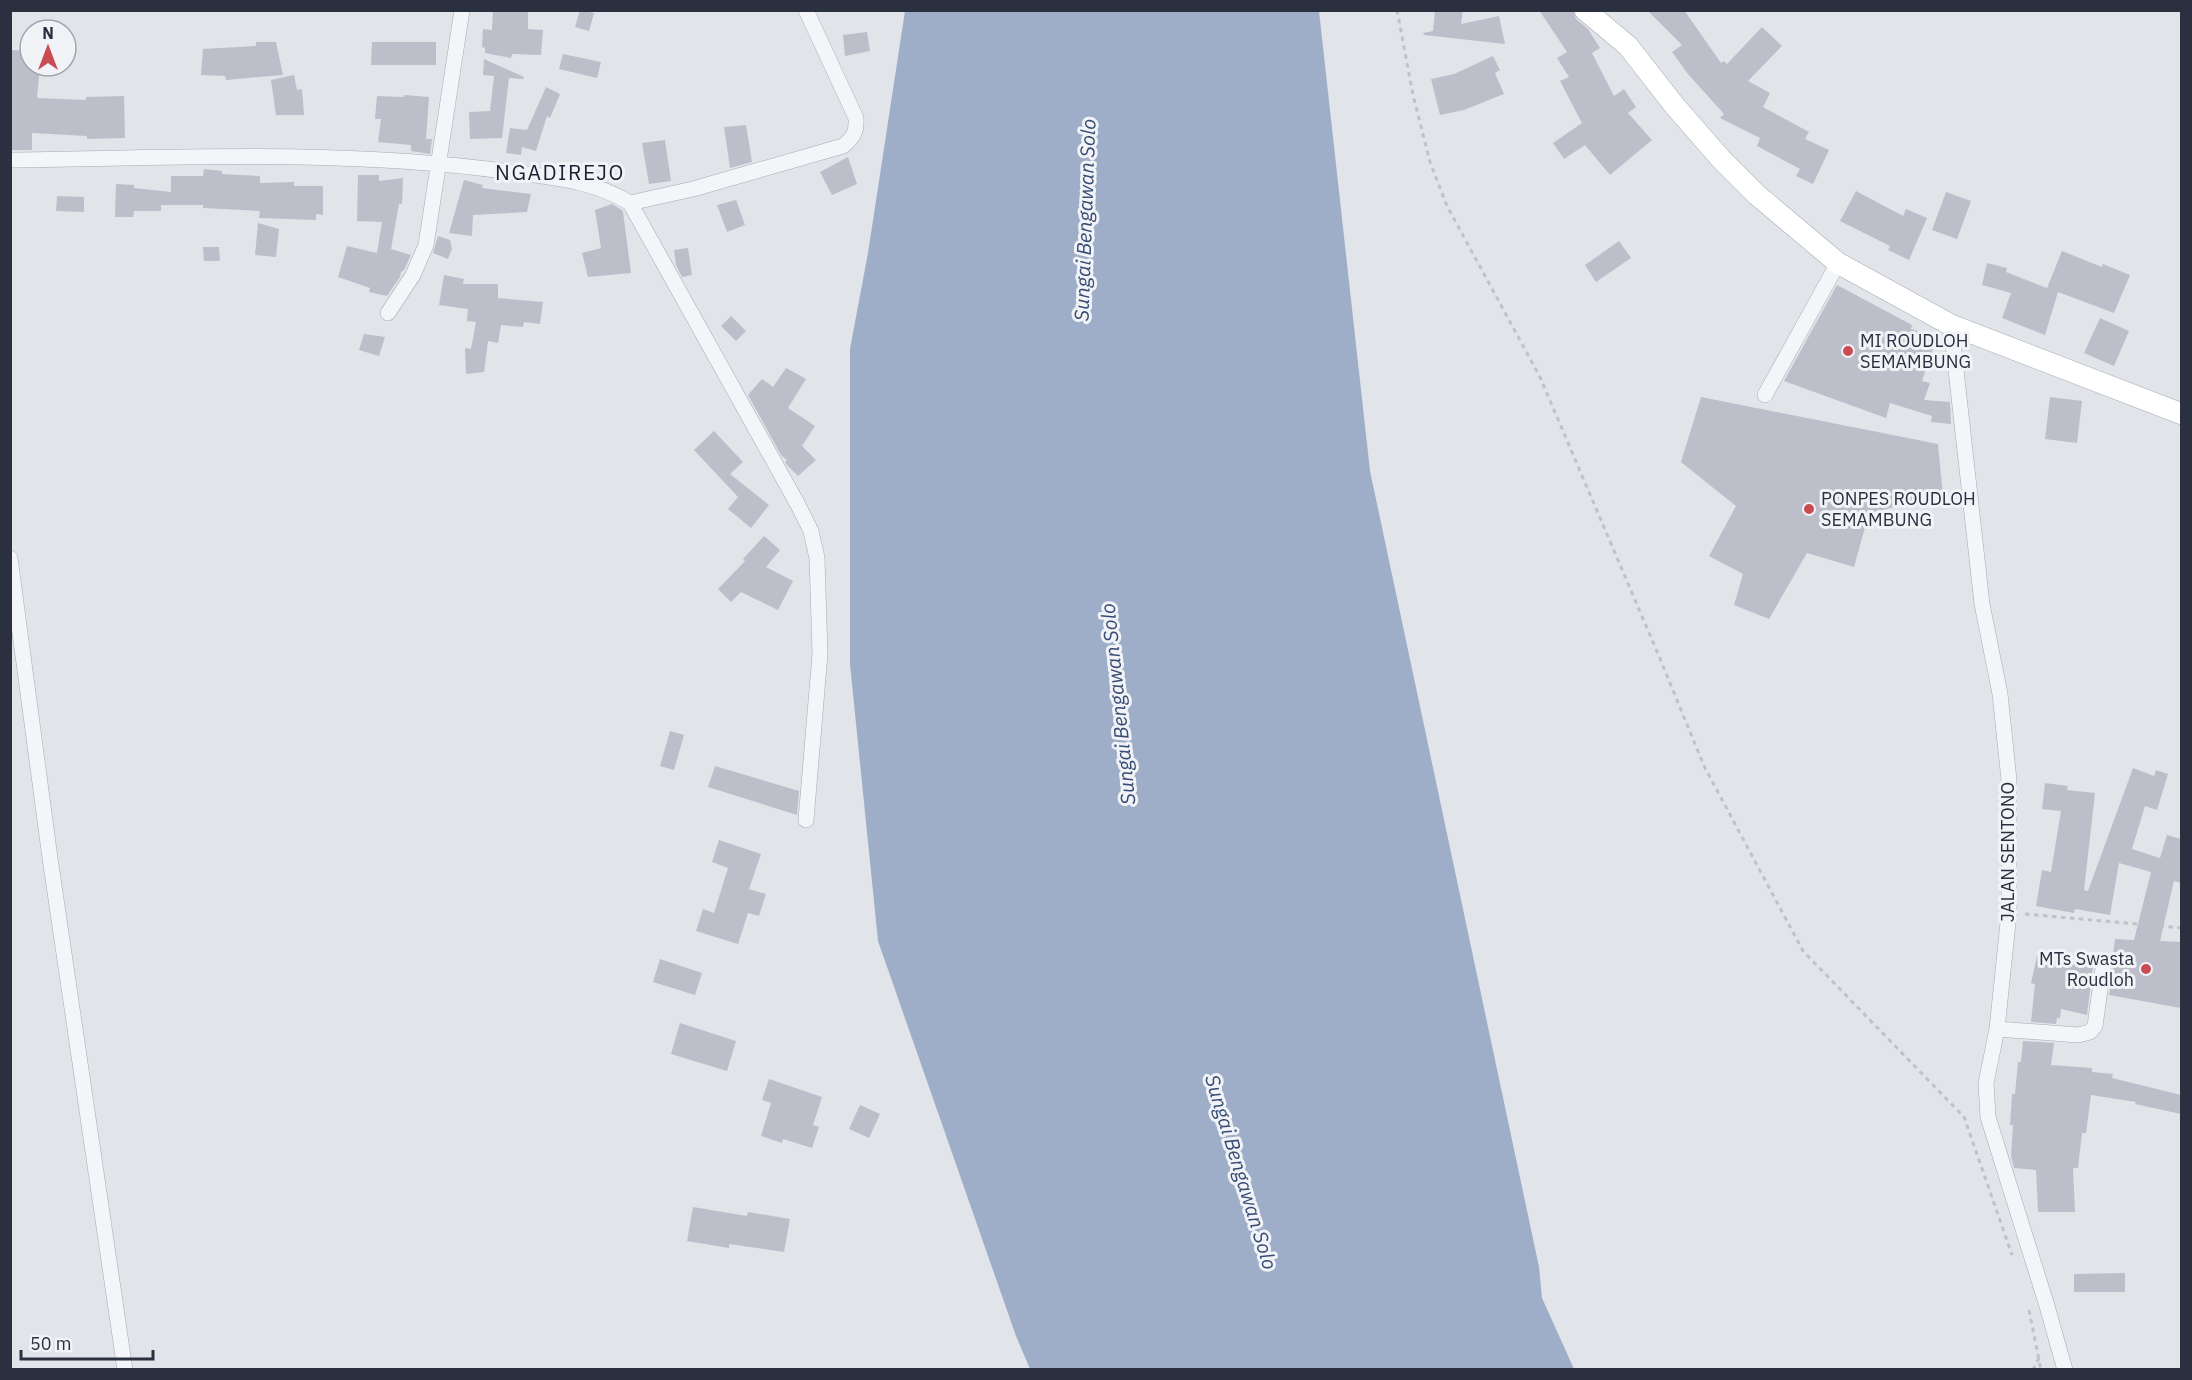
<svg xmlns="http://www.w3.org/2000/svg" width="2192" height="1380" font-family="'IBM Plex Sans',sans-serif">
	<rect width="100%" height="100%" fill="#e1e4e9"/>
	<path fill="#9eaec8" d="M 905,11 L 1319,11 L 1370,471 L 1539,1267 L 1542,1298 L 1574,1369 L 1030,1369 L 1016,1336 L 878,941 L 850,664 L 850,349 L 868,253 Z"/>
	<path fill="#bcbfc9" d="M 493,10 L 528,10 L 528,29 L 543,30 L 541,55 L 512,54 L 511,58 L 485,53 L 485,48 L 482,47 L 483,29 L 492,30 Z
		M 580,10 L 594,13 L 589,31 L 575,27 Z
		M 1435,10 L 1463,10 L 1461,24 L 1499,16 L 1505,44 L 1424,35 L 1423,33 L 1433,31 Z
		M 1539,10 L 1573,10 L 1576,19 L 1588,29 L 1600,48 L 1592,53 L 1614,96 L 1624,89 L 1636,107 L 1628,113 L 1652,140 L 1610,175 L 1585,145 L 1564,159 L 1553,143 L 1582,123 L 1560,81 L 1569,77 L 1557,58 L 1567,52 Z
		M 1647,10 L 1684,10 L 1721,63 L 1724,61 L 1727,64 L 1762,27 L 1782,46 L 1748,81 L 1770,93 L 1763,107 L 1809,132 L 1805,139 L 1829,150 L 1813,184 L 1796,176 L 1800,169 L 1757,146 L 1760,138 L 1720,118 L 1724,114 L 1688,74 L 1672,52 L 1682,45 Z
		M 867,32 L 870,51 L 845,56 L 843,35 Z
		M 256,42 L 276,42 L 283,75 L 226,80 L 225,76 L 201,75 L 203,49 L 256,46 Z
		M 372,42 L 436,42 L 436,65 L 371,65 Z
		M 10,50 L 30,51 L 30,66 L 40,66 L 37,98 L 86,100 L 86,97 L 124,96 L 125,138 L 87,139 L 87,136 L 32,133 L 32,150 L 10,150 Z
		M 563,54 L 601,62 L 597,78 L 559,69 Z
		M 1493,56 L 1500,70 L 1495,73 L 1504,94 L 1464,110 L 1440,115 L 1431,79 L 1454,74 Z
		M 484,59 L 524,77 L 523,79 L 509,78 L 502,138 L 470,139 L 469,112 L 490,111 L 494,76 L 483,75 Z
		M 294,75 L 297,90 L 302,89 L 304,115 L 276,115 L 271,80 Z
		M 546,87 L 560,94 L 550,118 L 547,116 L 536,151 L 522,147 L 521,155 L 506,153 L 510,128 L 527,130 Z
		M 404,95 L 429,97 L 426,139 L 432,139 L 430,154 L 411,151 L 411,145 L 378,142 L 381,119 L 375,119 L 377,96 L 403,97 Z
		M 746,125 L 752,162 L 730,168 L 724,127 Z
		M 665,140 L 671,181 L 649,184 L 642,143 Z
		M 848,157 L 857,184 L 832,195 L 820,172 Z
		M 204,169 L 222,171 L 222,174 L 260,176 L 260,183 L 294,182 L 294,186 L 323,186 L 323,215 L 316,214 L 316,220 L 259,218 L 260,211 L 203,208 L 203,205 L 161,205 L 161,211 L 134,211 L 133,217 L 115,217 L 116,184 L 134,185 L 134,188 L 171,192 L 171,176 L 203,176 Z
		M 358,175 L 379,175 L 379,181 L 403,178 L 402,204 L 399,204 L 391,249 L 411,255 L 404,270 L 401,272 L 400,277 L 387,296 L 369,292 L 370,288 L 338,277 L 347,246 L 377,253 L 382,222 L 357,221 Z
		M 464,180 L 483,185 L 482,188 L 531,194 L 527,212 L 473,215 L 472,236 L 449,233 Z
		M 1856,191 L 1903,216 L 1906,209 L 1927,218 L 1909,260 L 1888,250 L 1890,246 L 1840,221 Z
		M 1946,192 L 1971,201 L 1957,239 L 1932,230 Z
		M 57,196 L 84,197 L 84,212 L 56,211 Z
		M 736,200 L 745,225 L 727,232 L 717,205 Z
		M 612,204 L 622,210 L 623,212 L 631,273 L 588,277 L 582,253 L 601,248 L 595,210 Z
		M 258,223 L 279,229 L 276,257 L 255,255 Z
		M 438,236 L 450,240 L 452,249 L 448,259 L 433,253 Z
		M 1619,241 L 1631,258 L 1596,282 L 1585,265 Z
		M 203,247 L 219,247 L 220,261 L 204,261 Z
		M 688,248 L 692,275 L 682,277 L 676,265 L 674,250 Z
		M 2062,251 L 2102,267 L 2103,264 L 2130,275 L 2114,313 L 2058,292 L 2045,335 L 2002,318 L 2011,293 L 1982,285 L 1987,263 L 2007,268 L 2006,272 L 2052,290 L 2047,288 Z
		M 444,275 L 464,279 L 463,284 L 498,284 L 498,298 L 543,302 L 540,324 L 524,322 L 523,327 L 501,325 L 498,343 L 488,341 L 484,372 L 466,374 L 465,348 L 471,349 L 476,322 L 467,321 L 468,309 L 439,305 Z
		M 1837,285 L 1912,325 L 1911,329 L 1937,337 L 1922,381 L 1930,383 L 1924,400 L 1950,402 L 1951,424 L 1931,422 L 1932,416 L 1890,403 L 1886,418 L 1784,381 Z
		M 731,316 L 746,331 L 736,341 L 721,326 Z
		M 2100,318 L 2129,331 L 2114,366 L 2084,353 Z
		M 364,334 L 385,337 L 379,356 L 359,350 Z
		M 786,368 L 806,379 L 788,408 L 815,426 L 802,446 L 816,460 L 798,476 L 787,465 L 785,462 L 787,460 L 781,455 L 748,395 L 762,379 L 773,387 Z
		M 1701,397 L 1938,444 L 1943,496 L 1869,513 L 1854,567 L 1807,553 L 1769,619 L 1734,605 L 1743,574 L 1709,556 L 1736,506 L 1681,462 Z
		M 2050,397 L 2082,401 L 2077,443 L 2045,439 Z
		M 714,431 L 743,462 L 730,474 L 769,505 L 751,528 L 728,509 L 738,497 L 694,450 Z
		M 764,536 L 780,550 L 766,567 L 793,581 L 778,610 L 741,592 L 731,602 L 718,589 L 745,561 L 743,559 Z
		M 670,731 L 684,735 L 674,770 L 660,766 Z
		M 715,766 L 799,791 L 797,815 L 708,787 Z
		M 2133,768 L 2154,776 L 2156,770 L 2168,774 L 2157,810 L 2145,806 L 2132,849 L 2160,858 L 2167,835 L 2181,839 L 2181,883 L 2174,881 L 2160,941 L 2181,942 L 2181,1008 L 2109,995 L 2113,969 L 2110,962 L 2112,962 L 2115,939 L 2134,940 L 2151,872 L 2119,863 L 2110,915 L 2075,909 L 2074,913 L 2036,906 L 2042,870 L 2051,872 L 2061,811 L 2042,809 L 2045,783 L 2068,786 L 2067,790 L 2095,793 L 2084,890 L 2088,891 Z
		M 719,840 L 761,854 L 749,889 L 766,894 L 759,916 L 748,913 L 738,944 L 696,931 L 703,909 L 714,913 L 728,868 L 712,862 Z
		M 2037,956 L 2080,965 L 2082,956 L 2099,959 L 2093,967 L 2087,1015 L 2061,1009 L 2060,1018 L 2057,1018 L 2056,1024 L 2031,1022 L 2035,984 L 2031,983 Z
		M 660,959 L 702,973 L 695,995 L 653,982 Z
		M 680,1023 L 736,1041 L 727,1071 L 671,1054 Z
		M 2023,1041 L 2054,1043 L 2051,1065 L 2092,1068 L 2092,1072 L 2113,1074 L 2112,1078 L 2181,1095 L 2181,1114 L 2135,1104 L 2136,1102 L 2091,1095 L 2086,1133 L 2082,1133 L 2078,1168 L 2073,1168 L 2075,1212 L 2038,1212 L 2036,1170 L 2014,1168 L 2011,1156 L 2013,1125 L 2010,1125 L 2012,1094 L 2015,1094 L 2018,1062 L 2021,1062 Z
		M 769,1079 L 822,1097 L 813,1125 L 819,1127 L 812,1148 L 783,1139 L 782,1143 L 761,1136 L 771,1103 L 762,1100 Z
		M 860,1105 L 880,1114 L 869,1138 L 849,1129 Z
		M 693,1207 L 747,1216 L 748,1212 L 790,1219 L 784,1252 L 729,1244 L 729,1248 L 687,1241 Z
		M 2125,1273 L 2125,1292 L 2074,1292 L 2074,1274 Z"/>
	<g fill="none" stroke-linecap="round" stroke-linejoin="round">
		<g stroke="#a6aab3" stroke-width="16">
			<path id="street" d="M 10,160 C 174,158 340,149 503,171 C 547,177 591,179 630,203 L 693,189 L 843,146 C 853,138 857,132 856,118 L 806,10
				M 630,203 L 797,503 L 811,531 L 817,558 L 820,654 L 806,820
				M 388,313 L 413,275 L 426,245 L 462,10
				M 1951,325 L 1982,604 L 2000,694 L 2009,780 L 2009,913 L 1997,1029 L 1986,1083 L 1988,1117 L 2047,1306 L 2065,1370
				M 1765,395 L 1838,263
				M 10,558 L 50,858 L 125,1370
				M 1997,1029 L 2078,1035 L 2090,1032 L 2095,1026 L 2103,968"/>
		</g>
		<g stroke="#a6aab3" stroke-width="22">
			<path id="secondary" d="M 1585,10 L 1628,46 L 1674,105 L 1721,159 L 1757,195 L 1838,263 L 1951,325 L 2182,414"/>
		</g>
		<path stroke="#bfc2c8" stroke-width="3" stroke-dasharray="4.5 4.5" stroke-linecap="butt" d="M 1397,10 L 1413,95 L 1430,162 L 1447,206 L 1540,377 L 1661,661 L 1704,766 L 1803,951 L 1964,1117 L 2012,1255
			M 2025,914 L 2182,928
			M 2029,1310 L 2041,1370
			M 2033,1370 L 2039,1358"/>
		<use href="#street" stroke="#f4f5f8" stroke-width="15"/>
		<use href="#secondary" stroke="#fff" stroke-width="21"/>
	</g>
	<g fill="#c94c53" stroke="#f1f3f7" stroke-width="2">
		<circle cx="1848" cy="351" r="6"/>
		<circle cx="1809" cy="509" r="6"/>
		<circle cx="2146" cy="969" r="6"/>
	</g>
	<g text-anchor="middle" stroke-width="6" stroke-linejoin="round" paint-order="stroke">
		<g font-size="18" fill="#2a3040" stroke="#f1f3f7" text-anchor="start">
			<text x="1860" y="347">MI ROUDLOH<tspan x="1860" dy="21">SEMAMBUNG</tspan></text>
			<text x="1821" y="505">PONPES ROUDLOH<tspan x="1821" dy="21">SEMAMBUNG</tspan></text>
			<text x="2134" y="965" text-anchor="end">MTs Swasta<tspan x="2134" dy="21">Roudloh</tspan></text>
		</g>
		<g font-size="18" fill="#2a3040" stroke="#f1f3f7">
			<text transform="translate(2008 852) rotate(-90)" y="6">JALAN SENTONO</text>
		</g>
		<g font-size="20" font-style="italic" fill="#364b73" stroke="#f1f3f7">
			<text transform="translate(1085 220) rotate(-88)" y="7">Sungai Bengawan Solo</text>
			<text transform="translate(1118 704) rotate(-96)" y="7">Sungai Bengawan Solo</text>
			<text transform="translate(1241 1172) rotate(73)" y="7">Sungai Bengawan Solo</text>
		</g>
		<g font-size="21" letter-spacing="1.5" fill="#1c2131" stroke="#f1f3f7">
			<text x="560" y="180">NGADIREJO</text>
		</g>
	</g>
	<rect width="2192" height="1380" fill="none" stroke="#2a3040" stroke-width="24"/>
	<g transform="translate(48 48)"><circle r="28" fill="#f1f3f7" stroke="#a1a5ae" stroke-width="1.5"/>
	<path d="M0-4.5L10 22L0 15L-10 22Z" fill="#c94c53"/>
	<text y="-9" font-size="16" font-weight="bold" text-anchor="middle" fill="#2a3040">N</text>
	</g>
	<path d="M21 1350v9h132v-9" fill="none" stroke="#2a3040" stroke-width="3"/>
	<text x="30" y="1350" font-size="18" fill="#2a3040" stroke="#f1f3f7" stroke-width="4.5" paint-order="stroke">50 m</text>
</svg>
